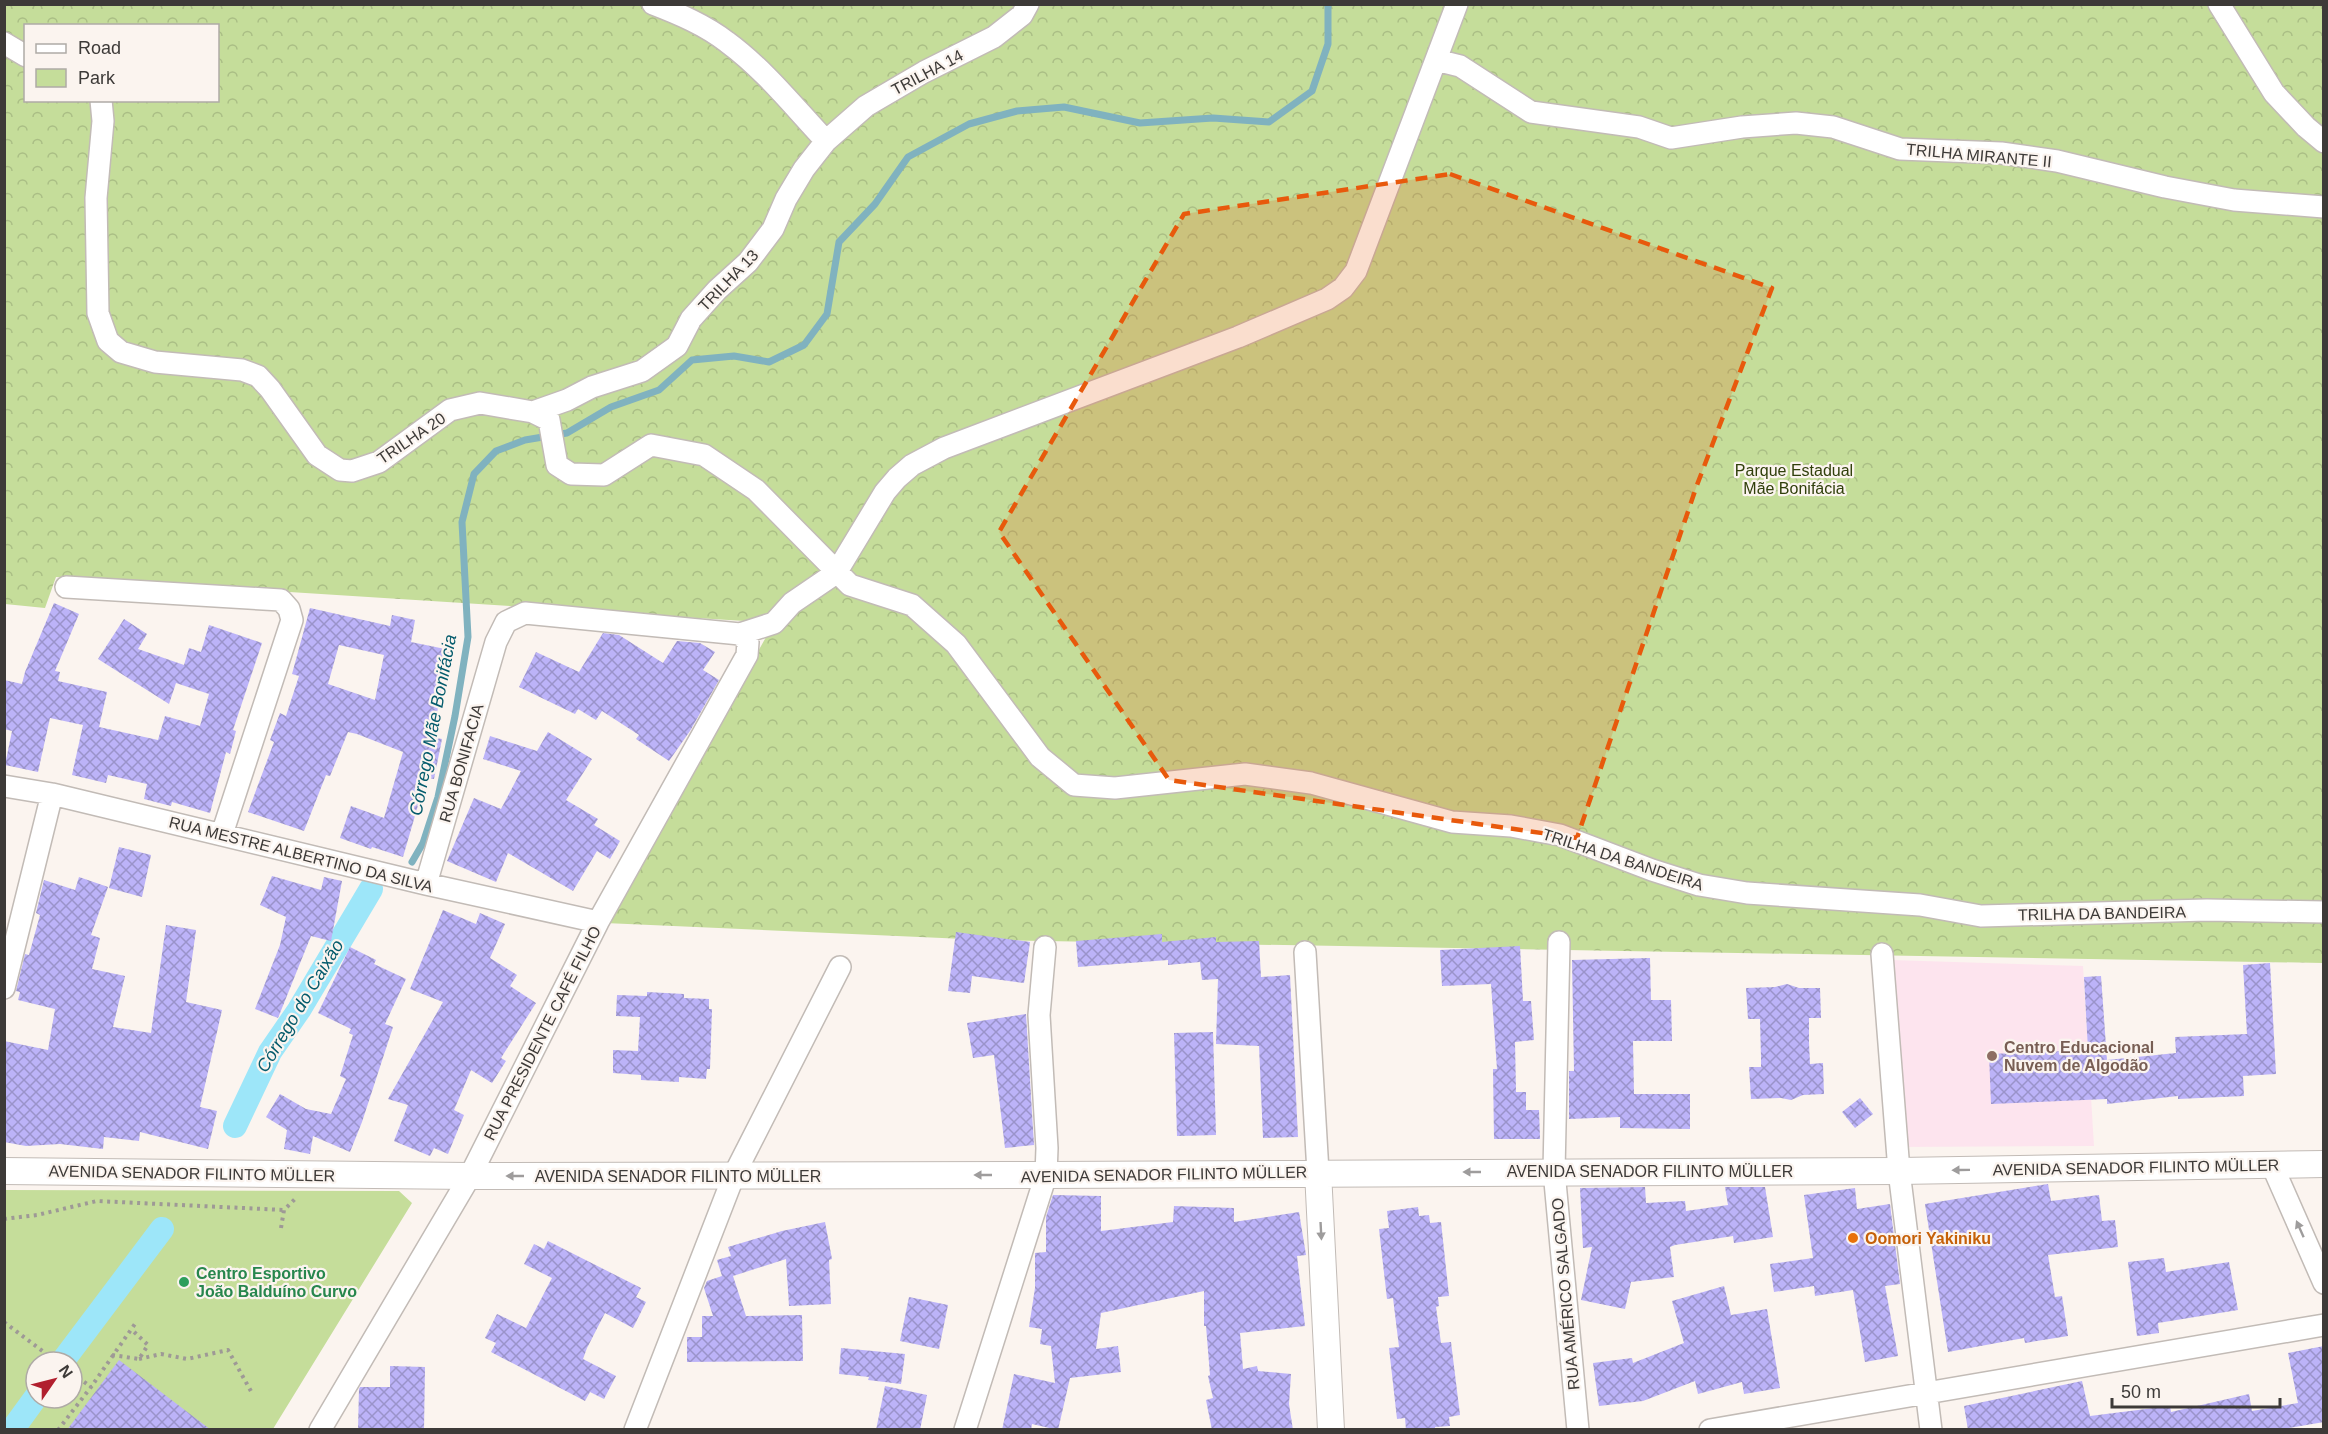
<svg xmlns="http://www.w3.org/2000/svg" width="2328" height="1434" font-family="Arial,sans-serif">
	<defs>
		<pattern id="forest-crowns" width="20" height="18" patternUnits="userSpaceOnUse" patternTransform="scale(1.5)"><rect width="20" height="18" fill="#c5dd9a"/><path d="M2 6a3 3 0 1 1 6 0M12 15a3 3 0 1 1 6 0" fill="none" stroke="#aabe85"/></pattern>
		<pattern id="building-cross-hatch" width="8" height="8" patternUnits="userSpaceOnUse" patternTransform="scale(1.5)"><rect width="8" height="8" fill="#bcb3f8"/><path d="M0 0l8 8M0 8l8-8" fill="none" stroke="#9a93ca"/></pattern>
	</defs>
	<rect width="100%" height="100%" fill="#fbf4ef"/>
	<path fill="#fde4ee" d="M 1891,960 L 2083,966 L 2094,1146 L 1900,1147 Z"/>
	<path fill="url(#forest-crowns)" fill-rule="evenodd" d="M 4,5 L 2323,5 L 2323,963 L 987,940 L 605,923 L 774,623 L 56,577 L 45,608 L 5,604 ZM 26,26 L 218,26 L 218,100 L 26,100 Z"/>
	<path fill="#c5dd9a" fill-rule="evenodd" d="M 5,1190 L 399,1191 L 412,1203 L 273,1429 L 5,1429 ZM 36,1362 L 72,1362 L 72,1398 L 36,1398 Z"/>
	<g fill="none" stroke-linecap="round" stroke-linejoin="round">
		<path stroke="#80b2bf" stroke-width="7" d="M 412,862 L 423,843 L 438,797 L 455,716 L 468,637 L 462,522 L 474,474 L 496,451 L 525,440 L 567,433 L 611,407 L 659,390 L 692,360 L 734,356 L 769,362 L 804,345 L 827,314 L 839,242 L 875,204 L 908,157 L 969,124 L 1017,111 L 1064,107 L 1140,123 L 1213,118 L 1269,122 L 1312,91 L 1328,44 L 1328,4"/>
		<path stroke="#9de6f9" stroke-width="24" d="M 235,1126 L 270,1052 L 299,1010 L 371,889
			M 62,1362 L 162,1229
			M 12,1430 L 36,1397"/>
	</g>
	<path fill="url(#building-cross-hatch)" fill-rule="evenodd" d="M 54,603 L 79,614 L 55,671 L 60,672 L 58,681 L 107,692 L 99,727 L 158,740 L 165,716 L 200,726 L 209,694 L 176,683 L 169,704 L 98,659 L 124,619 L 147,634 L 138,649 L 184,665 L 189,648 L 201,652 L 209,625 L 262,643 L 233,730 L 236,731 L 230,754 L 226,752 L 210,813 L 172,802 L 171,806 L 144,799 L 147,784 L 108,775 L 106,783 L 72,775 L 83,725 L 50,718 L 38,772 L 5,765 L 12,731 L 4,729 L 4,680 L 22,684 L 25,672 Z
		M 310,608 L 390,626 L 392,615 L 415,620 L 411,642 L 450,650 L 432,737 L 442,739 L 434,779 L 426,778 L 403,857 L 372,847 L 371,849 L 340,838 L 351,806 L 384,818 L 403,752 L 357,734 L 348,732 L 330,776 L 326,775 L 304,831 L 248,812 L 274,742 L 270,740 L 280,713 L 286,716 L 299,676 L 292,674 ZM 339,645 L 384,655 L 375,700 L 328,684 Z
		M 603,633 L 619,635 L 663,663 L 677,641 L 700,643 L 715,652 L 703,670 L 719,680 L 690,731 L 669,761 L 636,739 L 639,735 L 602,711 L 596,720 L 578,709 L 575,714 L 519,687 L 536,652 L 579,672 Z
		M 548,732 L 592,759 L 566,800 L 598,819 L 594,825 L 620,841 L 610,859 L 597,851 L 573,891 L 508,853 L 496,882 L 447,861 L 474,798 L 501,809 L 521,771 L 483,759 L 490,736 L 537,751 Z
		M 119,847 L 151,855 L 142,897 L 109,888 Z
		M 272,876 L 321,890 L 324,877 L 342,881 L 331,941 L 311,936 L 278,1018 L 255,1009 L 280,945 L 286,917 L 260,905 Z
		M 79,877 L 108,887 L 91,935 L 100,938 L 92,969 L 125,976 L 113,1027 L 151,1033 L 166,925 L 196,930 L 186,1002 L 222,1010 L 200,1107 L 217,1111 L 208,1149 L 140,1132 L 139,1141 L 104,1137 L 103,1149 L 60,1144 L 26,1146 L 4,1142 L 4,1041 L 48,1050 L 55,1009 L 18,1000 L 20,992 L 16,991 L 25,954 L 29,955 L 40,915 L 36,913 L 44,880 L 75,890 Z
		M 443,910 L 476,924 L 480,913 L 505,924 L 490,958 L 517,975 L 510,986 L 536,1003 L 501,1058 L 506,1061 L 492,1083 L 471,1070 L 454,1110 L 464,1115 L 448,1154 L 434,1148 L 430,1156 L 394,1141 L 408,1105 L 388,1099 L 443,1002 L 410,989 Z
		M 956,932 L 1030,942 L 1024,983 L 972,976 L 970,993 L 948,991 Z
		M 1162,934 L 1162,942 L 1216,937 L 1216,942 L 1259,941 L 1261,977 L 1290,975 L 1298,1137 L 1263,1138 L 1259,1046 L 1216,1044 L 1218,979 L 1202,980 L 1200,962 L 1168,965 L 1168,960 L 1078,967 L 1076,941 Z
		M 1520,946 L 1523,1001 L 1531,1001 L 1534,1040 L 1515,1042 L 1516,1092 L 1526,1092 L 1526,1110 L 1539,1110 L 1540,1139 L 1494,1139 L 1493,1069 L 1497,1069 L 1491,984 L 1442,986 L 1440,950 Z
		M 350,947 L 376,960 L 374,964 L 406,979 L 385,1024 L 393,1027 L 362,1122 L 350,1152 L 313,1136 L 310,1154 L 284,1149 L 287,1130 L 266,1117 L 280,1094 L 306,1109 L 331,1114 L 346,1079 L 340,1076 L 353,1035 L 349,1033 L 351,1029 L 318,1013 Z
		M 1650,958 L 1651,1000 L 1671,1000 L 1672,1041 L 1633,1041 L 1634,1094 L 1690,1094 L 1690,1129 L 1620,1128 L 1620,1117 L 1569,1119 L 1569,1071 L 1574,1071 L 1572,960 Z
		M 2270,963 L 2276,1074 L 2243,1076 L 2244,1096 L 2178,1099 L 2178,1096 L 2107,1104 L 2107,1099 L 1991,1104 L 1989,1054 L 2088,1050 L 2084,977 L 2101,976 L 2107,1060 L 2176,1053 L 2175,1037 L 2247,1034 L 2243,965 Z
		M 1787,984 L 1799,988 L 1820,988 L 1821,1018 L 1809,1018 L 1809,1043 L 1810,1064 L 1823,1063 L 1824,1094 L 1803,1095 L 1791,1100 L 1781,1098 L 1751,1099 L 1749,1067 L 1761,1067 L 1761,1058 L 1760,1019 L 1748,1019 L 1746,988 L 1775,987 Z
		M 647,992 L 684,994 L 684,998 L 709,999 L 709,1009 L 712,1009 L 710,1069 L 707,1069 L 706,1079 L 679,1077 L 679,1082 L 641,1080 L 641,1075 L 613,1073 L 613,1050 L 638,1051 L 640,1017 L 616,1016 L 617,995 L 647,996 Z
		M 1026,1014 L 1034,1145 L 1005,1148 L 994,1055 L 973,1058 L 967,1023 Z
		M 1213,1032 L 1216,1135 L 1177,1136 L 1174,1033 Z
		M 1860,1098 L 1873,1114 L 1855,1128 L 1842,1112 Z
		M 2048,1184 L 2051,1201 L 2099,1195 L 2102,1221 L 2115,1220 L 2118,1247 L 2048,1255 L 2055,1297 L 2062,1296 L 2068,1336 L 2025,1343 L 2024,1338 L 1948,1352 L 1925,1204 Z
		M 1645,1187 L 1646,1203 L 1685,1201 L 1686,1211 L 1728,1205 L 1725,1187 L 1765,1187 L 1773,1237 L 1734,1243 L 1733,1236 L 1675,1245 L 1670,1247 L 1674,1277 L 1631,1282 L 1625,1309 L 1581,1300 L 1592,1247 L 1583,1248 L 1580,1188 Z
		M 1855,1188 L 1857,1209 L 1890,1204 L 1900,1284 L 1885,1286 L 1898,1356 L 1865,1362 L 1853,1290 L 1815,1296 L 1814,1286 L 1774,1292 L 1770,1264 L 1813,1258 L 1804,1195 Z
		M 1053,1195 L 1101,1196 L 1101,1231 L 1173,1222 L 1174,1206 L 1234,1208 L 1234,1222 L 1299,1212 L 1306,1255 L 1297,1256 L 1305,1326 L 1240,1333 L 1243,1369 L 1257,1366 L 1258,1371 L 1291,1374 L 1289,1404 L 1293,1430 L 1212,1430 L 1206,1400 L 1213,1398 L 1208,1376 L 1210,1375 L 1206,1326 L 1204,1326 L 1204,1291 L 1101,1313 L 1096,1349 L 1118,1346 L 1121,1372 L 1070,1378 L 1058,1430 L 1032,1424 L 1031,1430 L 1002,1430 L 1014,1374 L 1055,1383 L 1051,1346 L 1040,1344 L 1042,1329 L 1029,1327 L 1035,1288 L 1035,1253 L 1046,1252 L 1046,1217 Z
		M 1418,1207 L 1419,1216 L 1429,1215 L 1430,1223 L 1441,1222 L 1449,1296 L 1438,1297 L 1439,1306 L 1436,1307 L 1441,1343 L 1451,1342 L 1460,1415 L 1449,1417 L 1450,1426 L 1435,1427 L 1435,1430 L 1406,1430 L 1405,1418 L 1397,1419 L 1389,1348 L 1399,1347 L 1393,1298 L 1387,1299 L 1379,1229 L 1389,1228 L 1387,1211 Z
		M 825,1222 L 832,1259 L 829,1260 L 831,1304 L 789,1306 L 786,1259 L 733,1276 L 746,1316 L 802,1315 L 803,1361 L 687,1362 L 687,1337 L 702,1337 L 702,1316 L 713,1316 L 704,1288 L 707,1281 L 722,1276 L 717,1260 L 731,1256 L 728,1247 L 782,1231 Z
		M 548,1241 L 641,1288 L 636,1297 L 646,1302 L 633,1328 L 605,1313 L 587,1348 L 583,1359 L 616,1376 L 604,1399 L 590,1392 L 585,1401 L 491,1352 L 496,1343 L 485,1338 L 497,1314 L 526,1328 L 552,1278 L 524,1264 L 534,1244 L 544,1249 Z
		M 2164,1258 L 2166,1272 L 2229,1262 L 2238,1310 L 2158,1323 L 2159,1333 L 2137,1336 L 2128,1262 Z
		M 1724,1286 L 1731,1315 L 1767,1309 L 1780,1388 L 1744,1394 L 1742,1382 L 1698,1394 L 1695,1381 L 1643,1401 L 1599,1406 L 1593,1363 L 1632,1358 L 1633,1363 L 1684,1343 L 1672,1301 Z
		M 909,1297 L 948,1305 L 939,1349 L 900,1341 Z
		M 2324,1346 L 2324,1422 L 2277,1430 L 1968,1430 L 1964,1406 L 2082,1381 L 2090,1416 L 2170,1406 L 2171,1412 L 2249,1394 L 2252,1411 L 2298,1403 L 2288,1353 Z
		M 841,1348 L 905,1354 L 901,1384 L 868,1380 L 869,1377 L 839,1374 Z
		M 119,1360 L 211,1430 L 67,1430 Z
		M 390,1366 L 425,1367 L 424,1430 L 358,1430 L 359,1389 L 360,1387 L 390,1387 Z
		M 885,1386 L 927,1395 L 920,1430 L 876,1430 Z"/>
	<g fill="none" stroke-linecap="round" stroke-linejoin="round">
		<g stroke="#c2bbb6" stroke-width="24">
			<path id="minor" d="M 653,4 C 679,14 705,25 727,42 C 765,70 794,107 826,141
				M 2219,4 L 2274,93 L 2306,127 L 2324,142
				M 4,43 L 26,56
				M 1436,60 L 1460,66 L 1531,112 L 1639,127 L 1671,138 L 1742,127 L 1796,123 L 1833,127 L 1900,149 L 2001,153 L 2057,161 L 2165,187 L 2234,200 L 2324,207
				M 101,100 L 103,121 L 96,198 L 98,313 L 108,341 L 121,352 L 155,362 L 242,370 L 258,376 L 270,389 L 317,455 L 340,470 L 352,471 L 379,462 L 450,410 L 480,403 L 533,412 L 549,420 L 557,465 L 571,474 L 604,475 L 651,445 L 704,455 L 756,490 L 850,585 L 912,605 L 956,644 L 1040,757 L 1074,785 L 1115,788 L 1245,774 L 1311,783 L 1452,822 L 1511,826 L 1560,835 L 1652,870 L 1699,885 L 1747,893 L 1920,905 L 1981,916 L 2207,910 L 2324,912
				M 533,412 L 567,400 L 592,387 L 642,371 L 677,346 L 691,319 L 717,290 L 748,262 L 773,229 L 786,199 L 804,169 L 826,141 L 866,106 L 924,72 L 994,37 L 1022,15 L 1028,4
				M 66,587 L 281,600 L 289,609 L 292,620 L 222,834
				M 4,786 L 52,794 L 426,884 L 598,922
				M 426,884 L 496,642 L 506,622 L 525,613 L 740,634 L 774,623 L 792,603 L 836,573 L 885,492 L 897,478 L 912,465 L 944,448 L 1238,337 L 1327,299 L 1343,288 L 1356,271 L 1457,4
				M 1559,942 L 1554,1171 L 1578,1430
				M 1305,952 L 1318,1172
				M 1882,954 L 1899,1171 L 1931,1430
				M 4,988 L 52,794
				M 2272,1165 L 2324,1283
				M 320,1430 L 470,1176 L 598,922 L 747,655 L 748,642 L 740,634
				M 635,1430 L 734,1175 L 840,967
				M 965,1430 L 1046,1175 L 1047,1148 L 1039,1015 L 1045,947
				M 1710,1430 L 2324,1325"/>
		</g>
		<g stroke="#c2bbb6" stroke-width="28">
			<path id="tertiary" d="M 4,1171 L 470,1176 L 1046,1175 L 1899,1171 L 2324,1164
				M 1318,1172 L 1331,1430"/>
		</g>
		<path stroke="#9e9996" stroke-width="4" stroke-dasharray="3 4.5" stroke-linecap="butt" d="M 4,1219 L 37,1215 L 97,1201 L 284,1210
			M 281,1228 L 284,1210 L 297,1197
			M 4,1322 L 57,1362
			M 112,1355 L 139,1359 L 148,1345 L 131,1329
			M 139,1359 L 161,1354 L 187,1359 L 228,1350 L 252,1393
			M 72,1373 L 91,1387
			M 58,1430 L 91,1387 L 137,1321"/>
		<use href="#minor" stroke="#fff" stroke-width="21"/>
		<use href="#tertiary" stroke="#fff" stroke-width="26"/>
	</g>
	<defs><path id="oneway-solid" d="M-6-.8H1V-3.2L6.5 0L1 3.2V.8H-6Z" transform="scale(1.5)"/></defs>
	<g fill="#9e9c9c">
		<use href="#oneway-solid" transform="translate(1961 1170) rotate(179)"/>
		<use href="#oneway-solid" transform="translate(1472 1172) rotate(180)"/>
		<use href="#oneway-solid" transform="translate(983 1175) rotate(180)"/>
		<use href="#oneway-solid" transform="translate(515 1176) rotate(180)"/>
		<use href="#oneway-solid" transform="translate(2300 1229) rotate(-114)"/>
		<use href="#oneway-solid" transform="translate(1321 1231) rotate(87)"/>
	</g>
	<path fill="#e8590c" fill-opacity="0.2" stroke="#e8590c" stroke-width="4.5" stroke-dasharray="12 8" stroke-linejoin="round" d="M 1450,174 L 1772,288 L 1697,485 L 1577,838 L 1169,780 L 999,532 L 1184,214 Z"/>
	<circle fill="#8d6e63" stroke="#fbf4ef" stroke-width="2" cx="1992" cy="1056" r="6"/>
	<circle fill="#e8710a" stroke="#fbf4ef" stroke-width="2" cx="1853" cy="1238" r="6"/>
	<circle fill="#2e9e5b" stroke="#fbf4ef" stroke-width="2" cx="184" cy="1282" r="6"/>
	<g text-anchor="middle" stroke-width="4.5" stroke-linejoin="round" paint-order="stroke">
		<g font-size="16" fill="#3d3a38" stroke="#fbf4ef">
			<text transform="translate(927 72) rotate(-28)" y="6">TRILHA 14</text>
			<text transform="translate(1979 155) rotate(5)" y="6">TRILHA MIRANTE II</text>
			<text transform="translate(728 280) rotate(-46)" y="6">TRILHA 13</text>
			<text transform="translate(411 438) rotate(-34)" y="6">TRILHA 20</text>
			<text transform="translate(461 763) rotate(-74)" y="6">RUA BONIFACIA</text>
			<text transform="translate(301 854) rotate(14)" y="6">RUA MESTRE ALBERTINO DA SILVA</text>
			<text transform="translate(1623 859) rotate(18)" y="6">TRILHA DA BANDEIRA</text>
			<text transform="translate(2102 913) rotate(-1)" y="6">TRILHA DA BANDEIRA</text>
			<text transform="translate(542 1033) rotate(-63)" y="6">RUA PRESIDENTE CAFÉ FILHO</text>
			<text transform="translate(2136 1167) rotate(-1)" y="6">AVENIDA SENADOR FILINTO MÜLLER</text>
			<text x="1650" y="1177">AVENIDA SENADOR FILINTO MÜLLER</text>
			<text transform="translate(192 1173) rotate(1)" y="6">AVENIDA SENADOR FILINTO MÜLLER</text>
			<text transform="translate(1164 1174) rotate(-1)" y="6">AVENIDA SENADOR FILINTO MÜLLER</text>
			<text x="678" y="1182">AVENIDA SENADOR FILINTO MÜLLER</text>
			<text transform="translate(1565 1294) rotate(-95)" y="6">RUA AMÉRICO SALGADO</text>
		</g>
		<g font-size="16" fill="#303f0b" stroke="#fbf4ef">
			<text x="1794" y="476">Parque Estadual<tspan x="1794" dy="18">Mãe Bonifácia</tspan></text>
		</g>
		<g font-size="16" font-weight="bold" fill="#785e54" stroke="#fbf4ef" text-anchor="start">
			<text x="2004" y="1053">Centro Educacional<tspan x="2004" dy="18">Nuvem de Algodão</tspan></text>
		</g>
		<g font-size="16" font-weight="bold" fill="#c56008" stroke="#fbf4ef" text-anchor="start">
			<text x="1865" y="1244">Oomori Yakiniku</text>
		</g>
		<g font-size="16" font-weight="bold" fill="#27864d" stroke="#fbf4ef" text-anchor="start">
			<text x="196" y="1279">Centro Esportivo<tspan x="196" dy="18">João Balduíno Curvo</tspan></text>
		</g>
		<g font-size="18" font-style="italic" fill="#045b6c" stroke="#fbf4ef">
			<text transform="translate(433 725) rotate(-79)" y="6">Córrego Mãe Bonifácia</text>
			<text transform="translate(300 1006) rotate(-59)" y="6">Córrego do Caixão</text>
		</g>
	</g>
	<rect width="2328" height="1434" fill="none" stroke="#3d3a38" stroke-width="12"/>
	<rect x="24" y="24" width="195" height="78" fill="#fbf4ef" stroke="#afaaa6" stroke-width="1.5"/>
	<rect x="36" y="44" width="30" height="9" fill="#ffffff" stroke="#afaaa6" stroke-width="1.5"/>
	<text x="78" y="54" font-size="18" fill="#3d3a38">Road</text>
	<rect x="36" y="69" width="30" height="18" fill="#c5dd9a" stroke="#afaaa6" stroke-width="1.5"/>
	<text x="78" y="84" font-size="18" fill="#3d3a38">Park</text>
	<g transform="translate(54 1380) rotate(55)"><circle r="28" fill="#fbf4ef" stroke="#afaaa6" stroke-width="1.5"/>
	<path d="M0-4.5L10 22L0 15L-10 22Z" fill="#b11f2e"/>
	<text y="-9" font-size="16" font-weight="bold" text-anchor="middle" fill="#3d3a38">N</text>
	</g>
	<path d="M2112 1398v9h168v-9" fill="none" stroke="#3d3a38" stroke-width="3"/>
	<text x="2121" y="1398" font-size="18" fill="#3d3a38" stroke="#fbf4ef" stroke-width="4.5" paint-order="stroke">50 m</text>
</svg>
